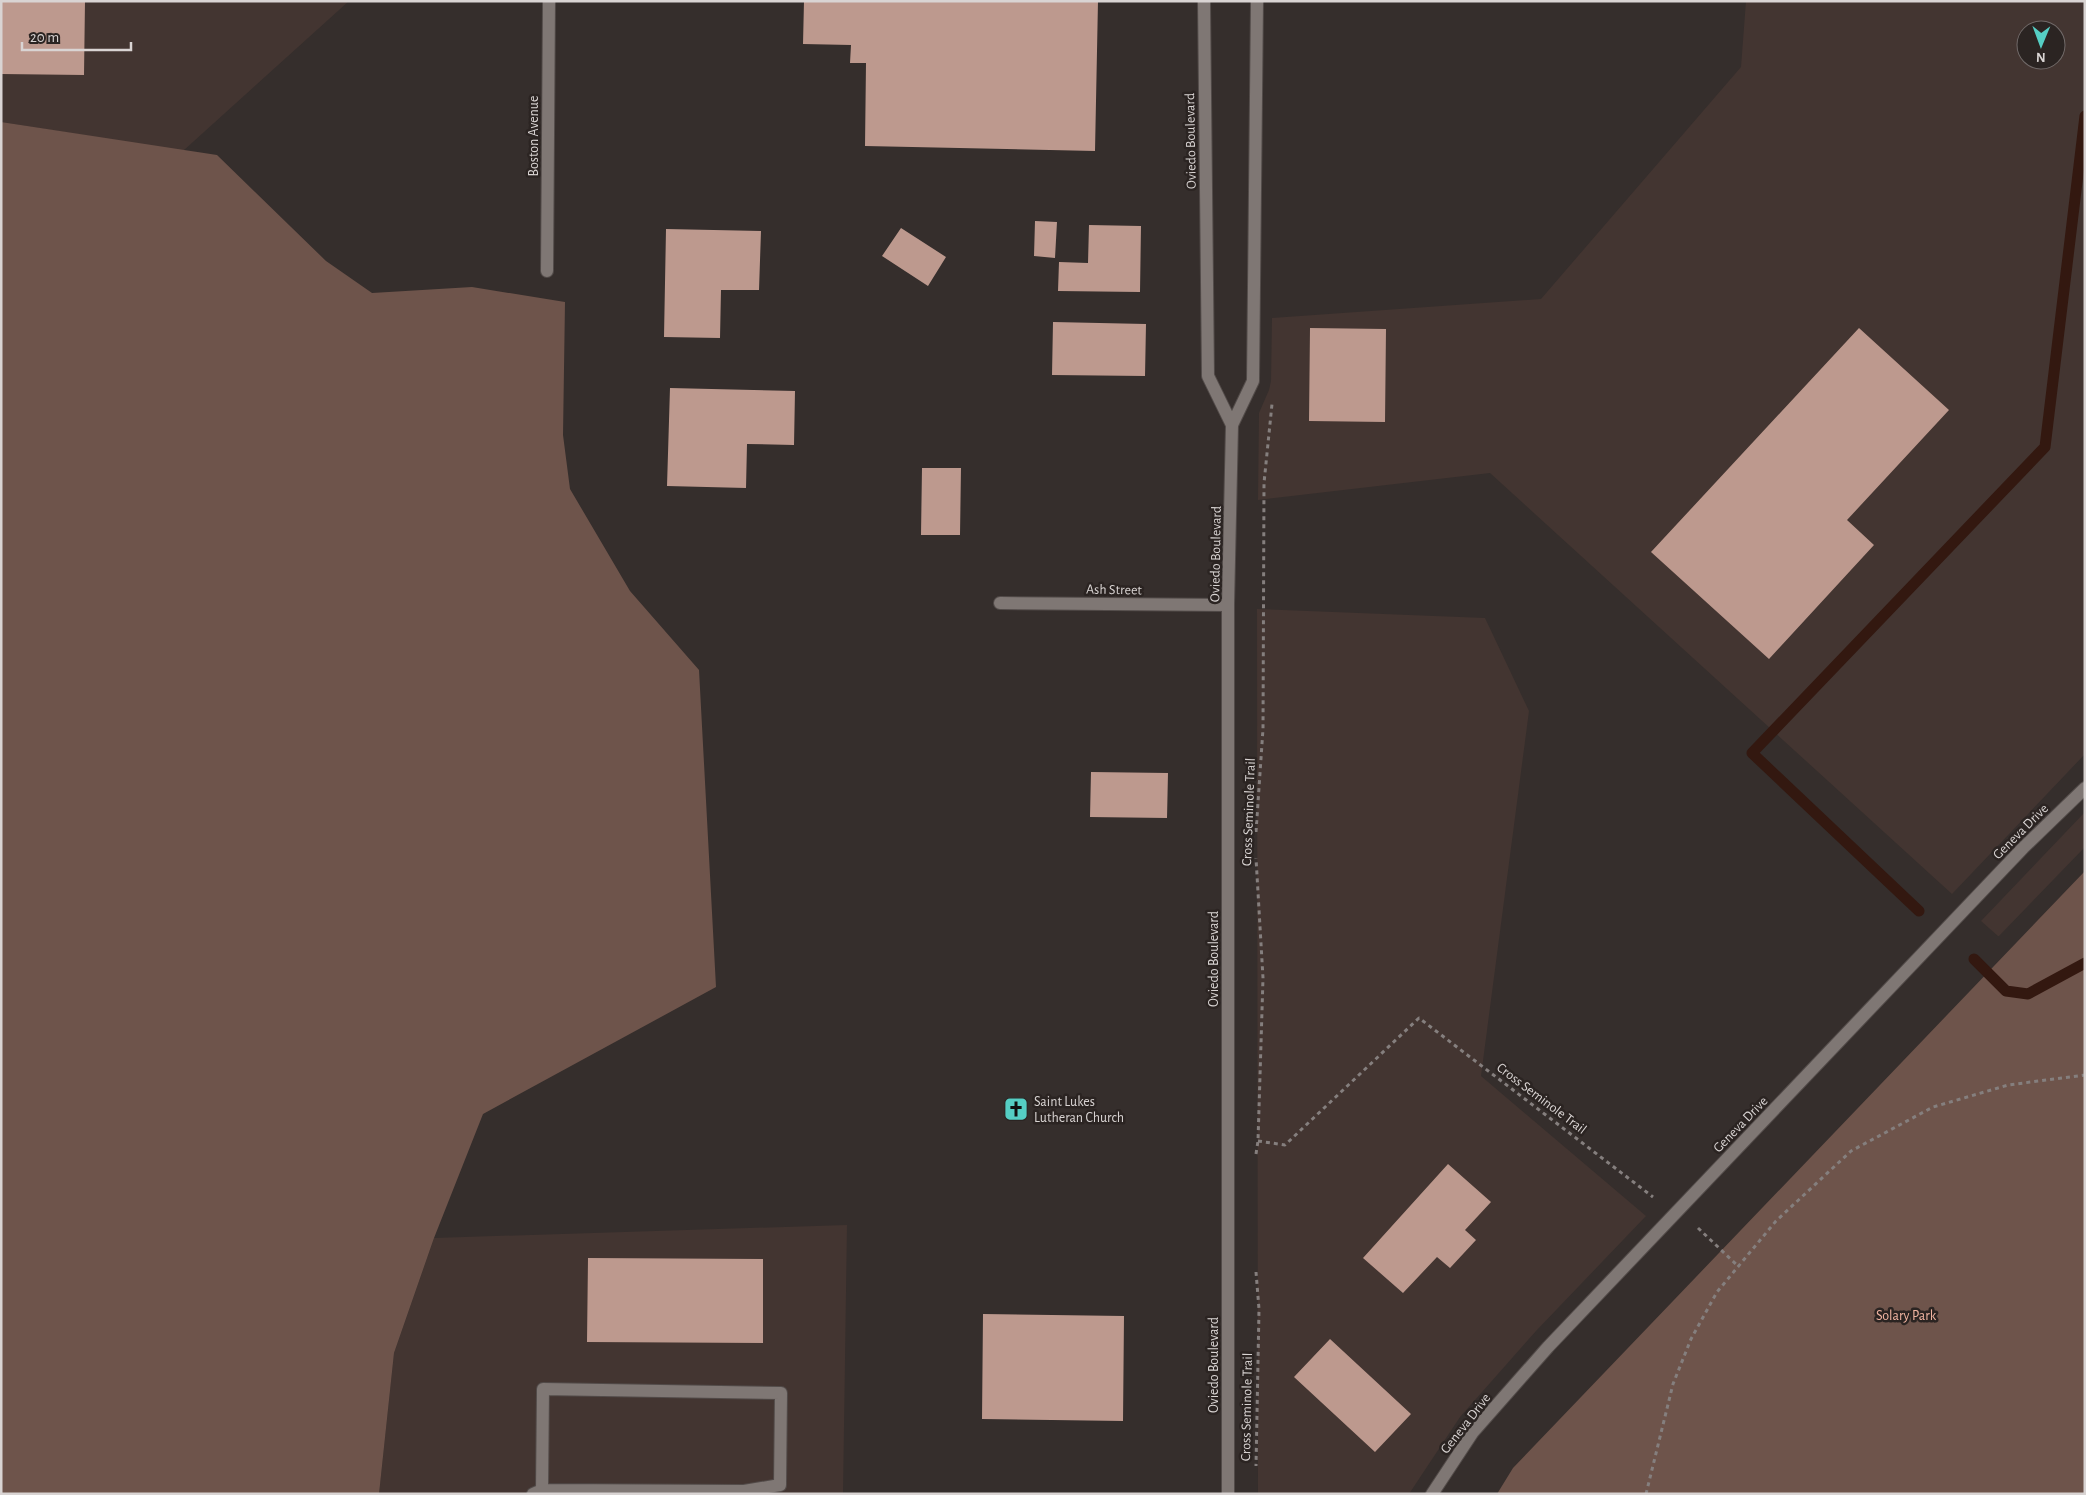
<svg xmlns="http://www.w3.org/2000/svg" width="2086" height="1495" font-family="'Alegreya Sans',sans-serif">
	<rect width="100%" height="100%" fill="#352e2c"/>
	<path fill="#433531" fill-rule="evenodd" d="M 1,1 L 349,1 L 183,151 L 1,122 Z
		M 1746,1 L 2085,1 L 2085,754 L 1952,894 L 1490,473 L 1258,500 L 1259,413 L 1269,390 L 1271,381 L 1272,318 L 1541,299 L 1741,67 ZM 2026,30 L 2056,30 L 2056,60 L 2026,60 Z
		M 1257,609 L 1485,618 L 1529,711 L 1481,1076 L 1646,1216 L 1536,1331 L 1460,1417 L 1409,1494 L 1258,1494 Z
		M 2085,812 L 2085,847 L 1999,936 L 1998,936 L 1981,921 Z
		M 847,1225 L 843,1494 L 379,1494 L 394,1353 L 434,1238 Z"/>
	<path fill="#6e544b" d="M 1,122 L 217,155 L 326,261 L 372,293 L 472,287 L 565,302 L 563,435 L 570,489 L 630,591 L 699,670 L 716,987 L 483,1114 L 434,1238 L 394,1353 L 379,1494 L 1,1494 Z
		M 2085,871 L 2085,1494 L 1497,1494 L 1513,1468 Z"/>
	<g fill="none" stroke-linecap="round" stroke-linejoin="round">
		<path stroke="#331810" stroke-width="11" d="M 1919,911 L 1752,753 L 2045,447 L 2085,116
			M 1974,959 L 2006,991 L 2028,994 L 2085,963"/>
	</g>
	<path fill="#bd998e" d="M 1,1 L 85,1 L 84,75 L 1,74 Z
		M 804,1 L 1098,1 L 1095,151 L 865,146 L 866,63 L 850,63 L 851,45 L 803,44 Z
		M 1035,221 L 1057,222 L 1055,258 L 1034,256 Z
		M 1089,225 L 1141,226 L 1140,292 L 1058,291 L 1059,262 L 1088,263 Z
		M 901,228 L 946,257 L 928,286 L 882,256 Z
		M 666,229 L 761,231 L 759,290 L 721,290 L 720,338 L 664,337 Z
		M 1053,322 L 1146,324 L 1145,376 L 1052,375 Z
		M 1310,328 L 1386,329 L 1385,422 L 1309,421 Z
		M 1859,328 L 1949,410 L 1847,520 L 1874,545 L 1769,659 L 1651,552 Z
		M 670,388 L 795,391 L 794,445 L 747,444 L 746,488 L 667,486 Z
		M 922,468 L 961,468 L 960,535 L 921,535 Z
		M 1091,772 L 1168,773 L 1167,818 L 1090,817 Z
		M 1448,1164 L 1491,1202 L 1465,1230 L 1476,1240 L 1450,1268 L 1437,1257 L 1403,1293 L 1363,1258 Z
		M 588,1258 L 763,1259 L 763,1343 L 587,1342 Z
		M 983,1314 L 1124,1316 L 1123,1421 L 982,1419 Z
		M 1330,1339 L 1411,1414 L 1375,1452 L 1294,1377 Z"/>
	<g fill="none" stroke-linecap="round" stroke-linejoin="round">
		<g stroke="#524b49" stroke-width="14">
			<path id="service" d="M 542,1490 L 744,1491 L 744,1494
				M 533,1494 L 542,1490 L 543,1389 L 781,1393 L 780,1485 L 744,1491"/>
		</g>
		<g stroke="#524b49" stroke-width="14">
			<path id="minor" d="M 547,271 L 549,1
				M 1000,603 L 1228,605"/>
		</g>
		<g stroke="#524b49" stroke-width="14">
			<path id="secondary" d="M 1204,1 L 1208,376 L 1232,425
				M 1228,1494 L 1228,605 L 1232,425 L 1253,381 L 1257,1
				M 1432,1494 L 1473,1432 L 1548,1347 L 2023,848 L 2085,788"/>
		</g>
		<path stroke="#857f7e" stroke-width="3" stroke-dasharray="4 4" stroke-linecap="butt" d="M 1256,832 L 1263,729 L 1264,483 L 1272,404
			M 1258,1141 L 1285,1145 L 1419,1018 L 1653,1197
			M 1256,1154 L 1258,1141 L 1263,978 L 1256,858
			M 1698,1228 L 1738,1266
			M 1256,1272 L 1259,1309 L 1256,1466
			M 1646,1494 L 1673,1384 L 1691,1339 L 1717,1292 L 1776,1221 L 1851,1151 L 1933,1107 L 2008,1085 L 2085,1075"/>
		<use href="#service" stroke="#7f7774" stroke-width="12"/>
		<use href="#minor" stroke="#7f7774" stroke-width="12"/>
		<use href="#secondary" stroke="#7f7774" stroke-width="12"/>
	</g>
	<defs>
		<g id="church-square" transform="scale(1.25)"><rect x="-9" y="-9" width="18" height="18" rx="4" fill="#55cec4" stroke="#2b2422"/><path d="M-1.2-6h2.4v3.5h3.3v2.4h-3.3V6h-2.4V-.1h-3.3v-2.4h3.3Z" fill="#111"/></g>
	</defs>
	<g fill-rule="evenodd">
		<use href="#church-square" x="1016" y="1109"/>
	</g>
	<g text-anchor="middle" stroke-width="5" stroke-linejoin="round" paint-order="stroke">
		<g font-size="14" fill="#d9d4d3" stroke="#2b2422">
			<text transform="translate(533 136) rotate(-90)" y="5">Boston Avenue</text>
			<text transform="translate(1190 141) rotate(-91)" y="5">Oviedo Boulevard</text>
			<text transform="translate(1215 554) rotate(-89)" y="5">Oviedo Boulevard</text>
			<text transform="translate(1114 589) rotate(1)" y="5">Ash Street</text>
			<text transform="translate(1248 812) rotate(-88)" y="5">Cross Seminole Trail</text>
			<text transform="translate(2020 831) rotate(-45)" y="5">Geneva Drive</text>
			<text transform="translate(1213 959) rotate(-90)" y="5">Oviedo Boulevard</text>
			<text transform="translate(1542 1098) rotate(37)" y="5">Cross Seminole Trail</text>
			<text transform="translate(1740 1124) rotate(-46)" y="5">Geneva Drive</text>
			<text transform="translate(1213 1365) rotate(-90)" y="5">Oviedo Boulevard</text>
			<text transform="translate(1246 1407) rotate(-89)" y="5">Cross Seminole Trail</text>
			<text transform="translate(1465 1423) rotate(-52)" y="5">Geneva Drive</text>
		</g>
		<g font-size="14" fill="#d9d4d3" stroke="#2b2422" text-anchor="start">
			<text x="1034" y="1106">Saint Lukes<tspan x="1034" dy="16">Lutheran Church</tspan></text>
		</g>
		<g font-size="14" fill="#f2b5a2" stroke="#2b2422">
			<text x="1906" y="1320">Solary Park</text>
		</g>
	</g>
	<rect width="2086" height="1495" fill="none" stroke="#d9d4d3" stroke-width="5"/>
	<g transform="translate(2041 45) rotate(181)"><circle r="24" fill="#2b2422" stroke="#716a69"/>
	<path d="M0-4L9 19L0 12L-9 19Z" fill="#55cec4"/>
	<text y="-8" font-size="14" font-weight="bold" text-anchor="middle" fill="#d9d4d3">N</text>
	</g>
	<path d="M22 42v8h109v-8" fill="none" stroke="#d9d4d3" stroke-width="2.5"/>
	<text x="30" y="42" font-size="15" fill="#d9d4d3" stroke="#2b2422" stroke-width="4" paint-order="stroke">20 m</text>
</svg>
